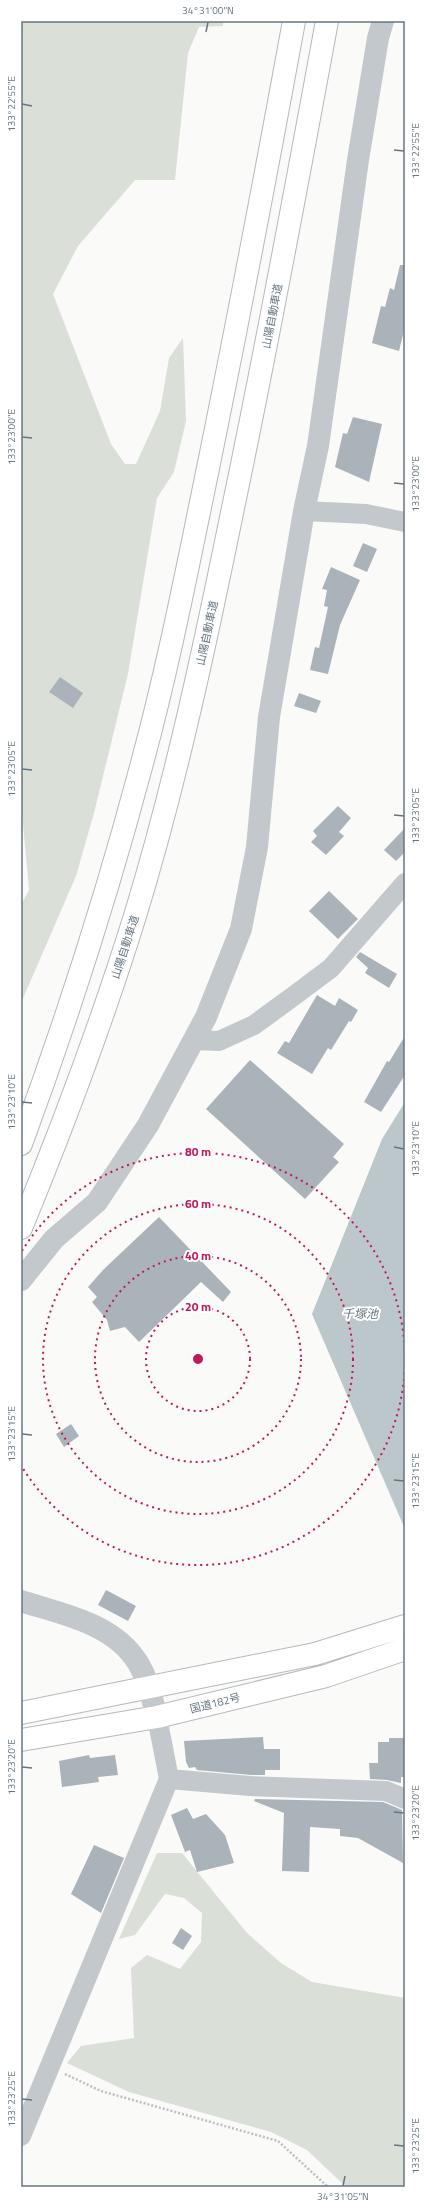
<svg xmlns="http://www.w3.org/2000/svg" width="426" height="2208" font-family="'Titillium Web','Noto Sans JP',sans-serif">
	<rect width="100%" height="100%" fill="#fafaf8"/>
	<path fill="#dadfd7" d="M 21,21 L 223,21 L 223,26 L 199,27 L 188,53 L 175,180 L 135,180 L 78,246 L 53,294 L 111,444 L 125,464 L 136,464 L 160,411 L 169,358 L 183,338 L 186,421 L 174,472 L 157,498 L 128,674 L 94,813 L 76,876 L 21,1003 L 21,905 L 29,890 L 21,802 Z
		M 157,1853 L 182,1853 L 247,1933 L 281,1963 L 312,1982 L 405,1998 L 405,2187 L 346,2187 L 307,2150 L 271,2132 L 129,2092 L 67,2063 L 81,2046 L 134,2038 L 131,1968 L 147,1955 L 180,1969 L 201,1942 L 202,1913 L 184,1898 L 165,1894 L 135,1935 L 119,1939 Z"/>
	<path fill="#bbc7cb" d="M 405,1102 L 405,1529 L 312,1314 L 382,1139 Z"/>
	<path fill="#aab3b9" d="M 400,265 L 405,265 L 405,327 L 399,351 L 372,343 L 381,306 L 385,307 L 390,288 L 394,290 Z
		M 353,417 L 382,424 L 369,482 L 335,467 L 343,433 L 347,434 Z
		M 363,543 L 377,549 L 367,572 L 353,566 Z
		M 331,567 L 360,580 L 340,625 L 328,674 L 310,670 L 315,647 L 319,648 L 328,607 L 324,606 L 327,590 L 322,589 Z
		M 60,677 L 83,693 L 73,708 L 49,692 Z
		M 299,693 L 321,701 L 316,713 L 294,706 Z
		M 338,806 L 351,818 L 339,832 L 344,836 L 326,855 L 311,842 L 317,836 L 313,831 Z
		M 405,828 L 405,852 L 396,861 L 384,850 Z
		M 329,891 L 358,919 L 338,939 L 309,911 Z
		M 360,952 L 397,974 L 389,988 L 365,973 L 368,968 L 356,957 Z
		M 317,995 L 335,1006 L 339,998 L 358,1010 L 351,1022 L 349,1021 L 331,1050 L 328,1048 L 312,1074 L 277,1053 L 285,1041 L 289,1043 Z
		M 405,1036 L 405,1075 L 381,1112 L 364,1102 L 387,1061 L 389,1062 Z
		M 250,1060 L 344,1144 L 333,1157 L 339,1162 L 305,1199 L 206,1109 Z
		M 159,1217 L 231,1292 L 223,1302 L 201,1282 L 139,1342 L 125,1327 L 110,1331 L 107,1320 L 92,1302 L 97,1297 L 88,1287 L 104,1269 Z
		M 71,1424 L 79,1436 L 64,1447 L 56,1434 Z
		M 106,1590 L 136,1606 L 128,1621 L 98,1605 Z
		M 263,1737 L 264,1749 L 280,1749 L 280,1770 L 265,1770 L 265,1775 L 251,1775 L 197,1770 L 195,1767 L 189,1768 L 186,1762 L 184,1741 Z
		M 389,1738 L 405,1738 L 405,1777 L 401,1777 L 401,1783 L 387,1780 L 370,1779 L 369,1763 L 378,1763 L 378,1742 L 389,1742 Z
		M 89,1755 L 90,1758 L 115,1755 L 118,1775 L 98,1777 L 99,1782 L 62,1787 L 59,1761 Z
		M 255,1799 L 383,1802 L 402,1810 L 403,1863 L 358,1838 L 340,1836 L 340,1829 L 310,1827 L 309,1872 L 282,1871 L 284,1813 L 254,1801 Z
		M 187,1808 L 193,1819 L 206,1814 L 225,1835 L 234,1863 L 197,1872 L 190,1850 L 185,1852 L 171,1815 Z
		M 94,1845 L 124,1858 L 101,1913 L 71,1894 Z
		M 181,1928 L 192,1936 L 183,1950 L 172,1943 Z"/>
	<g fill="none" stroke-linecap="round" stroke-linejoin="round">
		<g stroke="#b4b9bd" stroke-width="24">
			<path id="trunk" d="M 21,1713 L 315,1654 L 405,1626
				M 21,1740 L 157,1717 L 326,1676 L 405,1649"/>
		</g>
		<g stroke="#b4b9bd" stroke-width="24">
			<path id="motorway" d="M 21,1144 C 67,1019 107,895 141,767 C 167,672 186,575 206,478 C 237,326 266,174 294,21
				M 21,1228 C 63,1126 102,1022 135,916 C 176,782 205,645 233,508 C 267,346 297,184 327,21"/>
		</g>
		<path stroke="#bbbfc2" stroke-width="2.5" stroke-dasharray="2 2" stroke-linecap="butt" d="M 65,2074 L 101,2091 L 278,2141 L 328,2187"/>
		<path stroke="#c3c8cc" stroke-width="20" d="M 304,511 L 366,514 L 405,522
			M 194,1040 L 219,1041 L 254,1025 L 295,995 L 331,968 L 405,883
			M 169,1779 L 250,1786 L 386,1791 L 405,1799
			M 21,2136 L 169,1779 L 157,1717"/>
		<path stroke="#c3c8cc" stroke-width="22" d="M 21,1280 L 54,1239 L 97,1202 L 148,1125 L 206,1017 L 241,929 L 257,847 L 269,717 L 304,511 L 318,446 L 358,160 L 378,38 L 383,21
			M 21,1601 C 61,1614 114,1623 138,1663 C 148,1679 152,1699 157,1717"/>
		<use href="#trunk" stroke="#fff" stroke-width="22"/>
		<use href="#motorway" stroke="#fff" stroke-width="22"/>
	</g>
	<path fill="none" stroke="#657683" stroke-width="1.5" d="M 206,32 L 208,22M 22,104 L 32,106M 394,150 L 404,151M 22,437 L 32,438M 394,483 L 404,484M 22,769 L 32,770M 394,815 L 404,816M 22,1102 L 32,1103M 394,1147 L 404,1149M 22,1434 L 32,1435M 394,1480 L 404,1481M 22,1767 L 32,1768M 394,1812 L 404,1813M 22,2099 L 32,2100M 394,2145 L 404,2146M 343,2186 L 345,2176"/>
	<g fill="none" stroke="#c2185b" stroke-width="2" stroke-dasharray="2 4">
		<circle cx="198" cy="1359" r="52"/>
		<circle cx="198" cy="1359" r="103"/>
		<circle cx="198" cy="1359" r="155"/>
		<path d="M405 1361A207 207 0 0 1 22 1467M22 1251A207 207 0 0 1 405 1357"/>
	</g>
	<g text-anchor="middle" stroke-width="4" stroke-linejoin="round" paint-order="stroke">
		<g font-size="11" fill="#657683" stroke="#fff">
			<text transform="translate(272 316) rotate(-79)" y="4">山陽自動車道</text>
			<text transform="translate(207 633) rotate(-78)" y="4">山陽自動車道</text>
			<text transform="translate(125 947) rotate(-72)" y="4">山陽自動車道</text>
			<text transform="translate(215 1703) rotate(-14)" y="4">国道182号</text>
		</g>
		<g font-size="12" font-style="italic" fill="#60757c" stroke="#fff">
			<text x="360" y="1318">千塚池</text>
		</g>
	</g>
	<circle cx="198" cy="1359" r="6" fill="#c2185b" stroke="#fff" stroke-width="2"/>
	<g font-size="12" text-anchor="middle" font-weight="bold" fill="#c2185b" stroke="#fff" stroke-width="4" stroke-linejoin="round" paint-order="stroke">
		<text x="198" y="1156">80 m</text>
		<text x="198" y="1208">60 m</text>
		<text x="198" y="1260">40 m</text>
		<text x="198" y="1311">20 m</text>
	</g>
	<rect width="426" height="2208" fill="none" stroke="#ffffff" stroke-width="44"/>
	<rect x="22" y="22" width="382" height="2164" fill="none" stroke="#657683" stroke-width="1.5"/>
	<g font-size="10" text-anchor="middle" fill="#657683">
		<text x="208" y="14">34°31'00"N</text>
		<text transform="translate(11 104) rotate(-90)" y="4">133°22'55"E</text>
		<text transform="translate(415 151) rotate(-90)" y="4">133°22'55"E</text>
		<text transform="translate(11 437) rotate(-90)" y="4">133°23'00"E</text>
		<text transform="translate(415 484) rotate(-90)" y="4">133°23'00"E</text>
		<text transform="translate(11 769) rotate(-90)" y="4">133°23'05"E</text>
		<text transform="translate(415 816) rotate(-90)" y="4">133°23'05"E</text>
		<text transform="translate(11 1102) rotate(-90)" y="4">133°23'10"E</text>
		<text transform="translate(415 1149) rotate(-90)" y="4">133°23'10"E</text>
		<text transform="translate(11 1434) rotate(-90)" y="4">133°23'15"E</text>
		<text transform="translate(415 1481) rotate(-90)" y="4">133°23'15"E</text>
		<text transform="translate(11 1767) rotate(-90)" y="4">133°23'20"E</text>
		<text transform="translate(415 1813) rotate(-90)" y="4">133°23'20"E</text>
		<text transform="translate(11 2099) rotate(-90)" y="4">133°23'25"E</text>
		<text transform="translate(415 2146) rotate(-90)" y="4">133°23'25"E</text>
		<text x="343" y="2200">34°31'05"N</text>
	</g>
</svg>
